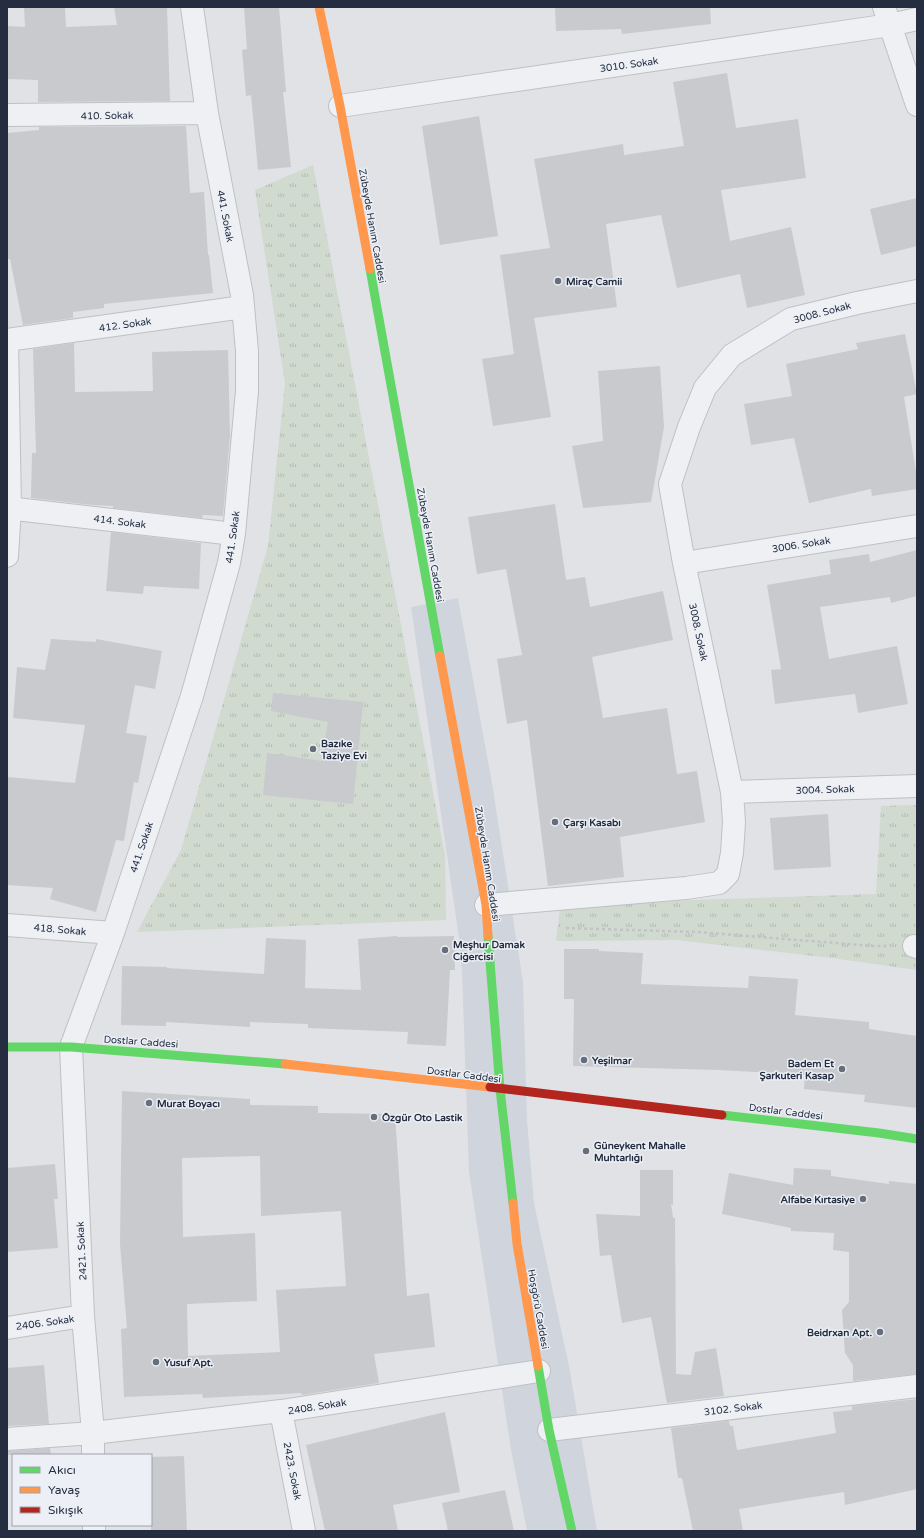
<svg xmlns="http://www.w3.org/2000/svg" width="924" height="1538" font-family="'Varela Round',sans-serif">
	<defs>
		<pattern id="park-tufts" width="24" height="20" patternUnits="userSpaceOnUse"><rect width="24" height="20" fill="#d0dacf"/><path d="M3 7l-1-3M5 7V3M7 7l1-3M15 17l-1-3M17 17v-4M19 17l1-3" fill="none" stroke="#b2bbb3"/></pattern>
	</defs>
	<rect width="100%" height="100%" fill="#e0e2e6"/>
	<path fill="#d0d5dd" d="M 458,598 L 492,783 L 523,982 L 527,1120 L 534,1203 L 569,1366 L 597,1531 L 527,1531 L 511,1450 L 469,1172 L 462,973 L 459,938 L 411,607 Z"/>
	<path fill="url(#park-tufts)" d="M 313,165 L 445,855 L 446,920 L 137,932 L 181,850 L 268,546 L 285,383 L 255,190 Z
		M 917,805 L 917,970 L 832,958 L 676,940 L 556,941 L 560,908 L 694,900 L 876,894 L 881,806 Z"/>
	<path fill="#c8cace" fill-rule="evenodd" d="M 24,7 L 65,7 L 66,27 L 117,25 L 114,7 L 167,7 L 170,101 L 38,102 L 38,80 L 7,79 L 7,26 L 25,27 Z
		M 244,7 L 279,7 L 286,92 L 283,92 L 291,167 L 258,170 L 251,95 L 246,96 L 242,50 L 247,49 Z
		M 555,7 L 710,7 L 711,24 L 622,34 L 621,29 L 556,31 Z
		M 727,73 L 736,128 L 798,119 L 806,178 L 721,190 L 730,241 L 791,227 L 805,295 L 747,308 L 740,274 L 677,288 L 661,215 L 606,224 L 617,307 L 534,318 L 551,417 L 493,426 L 482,359 L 514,354 L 500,255 L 550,248 L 534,159 L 623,144 L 624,155 L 684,146 L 673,82 Z
		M 479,116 L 498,236 L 440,245 L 422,126 Z
		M 186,126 L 190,193 L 204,192 L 208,255 L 209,255 L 213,293 L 104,304 L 104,308 L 73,312 L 73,318 L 23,325 L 10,259 L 7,259 L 7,133 L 39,130 L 39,127 Z
		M 917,198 L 917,246 L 881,255 L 870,209 Z
		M 905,334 L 917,394 L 904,397 L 917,478 L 917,489 L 872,496 L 871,489 L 809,503 L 794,438 L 751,445 L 744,404 L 792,396 L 786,364 L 858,349 L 856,343 Z
		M 74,343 L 75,392 L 153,391 L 152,352 L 228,350 L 230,436 L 223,516 L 203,515 L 202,518 L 113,508 L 113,506 L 92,505 L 31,498 L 32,453 L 36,453 L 33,349 Z
		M 660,366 L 664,427 L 651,502 L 583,508 L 572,446 L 603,441 L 598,371 Z
		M 555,504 L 566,580 L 585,577 L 590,607 L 663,591 L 673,640 L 592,657 L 603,718 L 667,708 L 677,774 L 697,771 L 705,822 L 620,837 L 624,877 L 548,886 L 527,720 L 507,724 L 497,659 L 522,655 L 506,569 L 477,574 L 468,517 Z
		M 111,532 L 201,543 L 199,589 L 144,586 L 143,594 L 106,591 Z
		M 917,550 L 917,596 L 891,603 L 890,597 L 820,607 L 829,659 L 897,646 L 908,704 L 858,713 L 855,694 L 775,704 L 771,670 L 781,669 L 767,585 L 831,574 L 829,560 L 869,554 L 870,562 Z
		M 51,639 L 96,642 L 96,639 L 162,651 L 155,689 L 135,685 L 126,733 L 147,736 L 138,783 L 134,782 L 124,841 L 116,840 L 96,912 L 50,899 L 53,888 L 7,885 L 7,777 L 75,783 L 85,725 L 13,718 L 17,667 L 45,670 Z
		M 273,693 L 363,702 L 353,804 L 263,795 L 267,753 L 322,761 L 328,722 L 271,711 Z
		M 828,814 L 831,867 L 774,870 L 770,818 Z
		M 397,936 L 397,937 L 454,936 L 455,970 L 450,970 L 446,1046 L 407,1044 L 408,1032 L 308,1028 L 308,1024 L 250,1022 L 250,1027 L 166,1022 L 166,1026 L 121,1025 L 122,966 L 167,967 L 167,968 L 264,974 L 266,938 L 306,940 L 305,988 L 361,990 L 358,939 Z
		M 564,949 L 599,949 L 599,951 L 643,953 L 641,984 L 748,988 L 749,976 L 798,979 L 795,1015 L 869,1022 L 869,1029 L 917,1036 L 917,1108 L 864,1102 L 865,1095 L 804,1089 L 805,1075 L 719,1070 L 573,1066 L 574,999 L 564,999 Z
		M 122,1091 L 250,1099 L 250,1105 L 318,1106 L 318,1113 L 395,1114 L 407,1296 L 429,1293 L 435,1347 L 374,1354 L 379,1383 L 302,1395 L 301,1393 L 203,1398 L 202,1394 L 124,1397 L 121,1329 L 127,1328 L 120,1244 ZM 260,1156 L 261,1216 L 341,1211 L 346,1286 L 276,1290 L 280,1352 L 188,1356 L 187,1304 L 257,1301 L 255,1233 L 183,1237 L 182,1158 Z
		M 55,1164 L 58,1199 L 54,1199 L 58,1248 L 7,1252 L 7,1168 Z
		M 794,1168 L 831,1170 L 831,1176 L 889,1184 L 889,1181 L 917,1184 L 917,1374 L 853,1381 L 853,1365 L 845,1353 L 842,1310 L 849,1302 L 849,1252 L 833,1250 L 834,1233 L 791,1231 L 791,1228 L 722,1214 L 729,1173 L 793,1185 Z
		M 640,1170 L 673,1170 L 673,1205 L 671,1204 L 673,1218 L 675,1218 L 676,1374 L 691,1375 L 695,1352 L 716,1348 L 724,1396 L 667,1403 L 651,1317 L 622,1323 L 611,1255 L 600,1256 L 596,1214 L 640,1216 Z
		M 44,1365 L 49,1424 L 7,1426 L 7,1368 Z
		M 917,1399 L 917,1489 L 845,1505 L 844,1492 L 739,1509 L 743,1531 L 693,1531 L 682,1478 L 678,1478 L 671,1428 L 729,1421 L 730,1426 L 733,1426 L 737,1450 L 836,1433 L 833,1412 L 852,1410 L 852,1406 Z
		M 445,1412 L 460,1492 L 393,1505 L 398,1531 L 325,1531 L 306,1445 Z
		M 50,1448 L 51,1455 L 7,1455 L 7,1451 Z
		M 184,1456 L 187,1531 L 151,1531 L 151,1457 Z
		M 505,1490 L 514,1531 L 448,1531 L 442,1503 Z"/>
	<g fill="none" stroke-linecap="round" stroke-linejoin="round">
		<g stroke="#bec0c4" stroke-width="24">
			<path id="street" d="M 884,7 L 917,105
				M 340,106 L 890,25 L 917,19
				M 7,115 L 207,113
				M 7,340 L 243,307
				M 7,508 L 234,534
				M 7,556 L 10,508 L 7,340
				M 684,563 L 917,526
				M 732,792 L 917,786
				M 486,905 L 686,888 L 719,883 L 728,874 L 732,853 L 734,822 L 732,792 L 684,563 L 670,484 L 689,427 L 705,388 L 732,355 L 791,319 L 857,303 L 917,291
				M 7,925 L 113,933
				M 914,946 L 917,947
				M 7,1328 L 83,1316
				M 281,1411 L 304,1531
				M 549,1430 L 917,1386
				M 7,1439 L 93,1433 L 281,1411 L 539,1371
				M 93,1455 L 93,1433 L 83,1316 L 71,1047 L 113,933 L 192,696 L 229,563 L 234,534 L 247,391 L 247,351 L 242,295 L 207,113 L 192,7
				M 94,1525 L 94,1531"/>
		</g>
		<path stroke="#c2c3c9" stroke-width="2.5" stroke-dasharray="3 3" stroke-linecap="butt" d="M 566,928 L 697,932 L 873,946 L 888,946"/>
		<use href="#street" stroke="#eff0f3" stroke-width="22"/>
		<path stroke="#63d668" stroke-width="9" d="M 370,269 L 440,656
			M 488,936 L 500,1089 L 513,1203
			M 7,1047 L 71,1047 L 285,1064
			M 722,1115 L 879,1133 L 917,1139
			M 538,1366 L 549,1430 L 572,1531"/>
		<path stroke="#ff974d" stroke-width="9" d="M 319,7 L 340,106 L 370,269
			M 440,656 L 486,905 L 488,936
			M 285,1064 L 490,1087
			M 513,1203 L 517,1244 L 538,1366"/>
		<path stroke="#b3261e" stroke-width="9" d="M 490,1087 L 722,1115"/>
	</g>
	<g fill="#666d7b" stroke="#ecf0f6" stroke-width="1.5">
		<circle cx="558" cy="281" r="4"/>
		<circle cx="313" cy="749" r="4"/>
		<circle cx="555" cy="822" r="4"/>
		<circle cx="445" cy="950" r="4"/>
		<circle cx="584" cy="1060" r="4"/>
		<circle cx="842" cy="1069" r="4"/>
		<circle cx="149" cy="1103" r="4"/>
		<circle cx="374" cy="1117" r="4"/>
		<circle cx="586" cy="1151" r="4"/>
		<circle cx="863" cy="1199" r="4"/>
		<circle cx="880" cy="1332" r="4"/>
		<circle cx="156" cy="1362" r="4"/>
	</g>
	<g text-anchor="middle" stroke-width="3" stroke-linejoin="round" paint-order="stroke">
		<g font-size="10" fill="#252e41" stroke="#ecf0f6">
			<text transform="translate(629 64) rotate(-8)" y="4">3010. Sokak</text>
			<text transform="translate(107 115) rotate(-1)" y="4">410. Sokak</text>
			<text transform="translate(226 216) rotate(79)" y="4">441. Sokak</text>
			<text transform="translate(373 226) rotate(80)" y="4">Zübeyde Hanım Caddesi</text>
			<text transform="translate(822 312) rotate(-15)" y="4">3008. Sokak</text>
			<text transform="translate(125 324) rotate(-8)" y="4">412. Sokak</text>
			<text transform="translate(120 521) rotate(7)" y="4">414. Sokak</text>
			<text transform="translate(232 537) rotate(-82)" y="4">441. Sokak</text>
			<text transform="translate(801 544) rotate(-9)" y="4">3006. Sokak</text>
			<text transform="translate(431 545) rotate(80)" y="4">Zübeyde Hanım Caddesi</text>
			<text transform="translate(699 632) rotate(78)" y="4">3008. Sokak</text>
			<text transform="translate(825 789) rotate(-2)" y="4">3004. Sokak</text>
			<text transform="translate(141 847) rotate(-71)" y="4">441. Sokak</text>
			<text transform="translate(488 864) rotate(81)" y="4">Zübeyde Hanım Caddesi</text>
			<text transform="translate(60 929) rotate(5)" y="4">418. Sokak</text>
			<text transform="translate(141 1041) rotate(4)" y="4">Dostlar Caddesi</text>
			<text transform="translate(464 1074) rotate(7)" y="4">Dostlar Caddesi</text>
			<text transform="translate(786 1111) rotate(7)" y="4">Dostlar Caddesi</text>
			<text transform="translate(81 1251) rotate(-93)" y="4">2421. Sokak</text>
			<text transform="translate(539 1309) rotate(80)" y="4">Hoşgörü Caddesi</text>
			<text transform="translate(45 1322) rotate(-8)" y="4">2406. Sokak</text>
			<text transform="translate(317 1406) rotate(-9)" y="4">2408. Sokak</text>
			<text transform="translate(733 1408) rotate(-7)" y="4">3102. Sokak</text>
			<text transform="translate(293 1471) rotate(79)" y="4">2423. Sokak</text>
		</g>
		<g font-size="10" font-weight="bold" fill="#252e41" stroke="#ecf0f6" text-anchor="start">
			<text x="566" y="285">Miraç Camii</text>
			<text x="321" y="747">Bazıke<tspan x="321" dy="12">Taziye Evi</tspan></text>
			<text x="563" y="826">Çarşı Kasabı</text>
			<text x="453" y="948">Meşhur Damak<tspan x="453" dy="12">Ciğercisi</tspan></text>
			<text x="592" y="1064">Yeşilmar</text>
			<text x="834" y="1067" text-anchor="end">Badem Et<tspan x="834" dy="12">Şarkuteri Kasap</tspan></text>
			<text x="157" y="1107">Murat Boyacı</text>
			<text x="382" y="1121">Özgür Oto Lastik</text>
			<text x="594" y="1149">Güneykent Mahalle<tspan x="594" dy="12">Muhtarlığı</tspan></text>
			<text x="855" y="1203" text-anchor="end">Alfabe Kırtasiye</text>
			<text x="872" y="1336" text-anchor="end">Beidrxan Apt.</text>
			<text x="164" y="1366">Yusuf Apt.</text>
		</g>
	</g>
	<rect width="924" height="1538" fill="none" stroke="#252e41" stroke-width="16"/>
	<rect x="12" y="1454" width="140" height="72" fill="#ecf0f6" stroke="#9ca2ae"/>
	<rect x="20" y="1467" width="20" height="6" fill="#63d668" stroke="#9ca2ae"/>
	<text x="48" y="1474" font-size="12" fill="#252e41">Akıcı</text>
	<rect x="20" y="1487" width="20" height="6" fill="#ff974d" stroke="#9ca2ae"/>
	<text x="48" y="1494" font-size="12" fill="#252e41">Yavaş</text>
	<rect x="20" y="1507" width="20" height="6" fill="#b3261e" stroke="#9ca2ae"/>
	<text x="48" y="1514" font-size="12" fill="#252e41">Sıkışık</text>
</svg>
